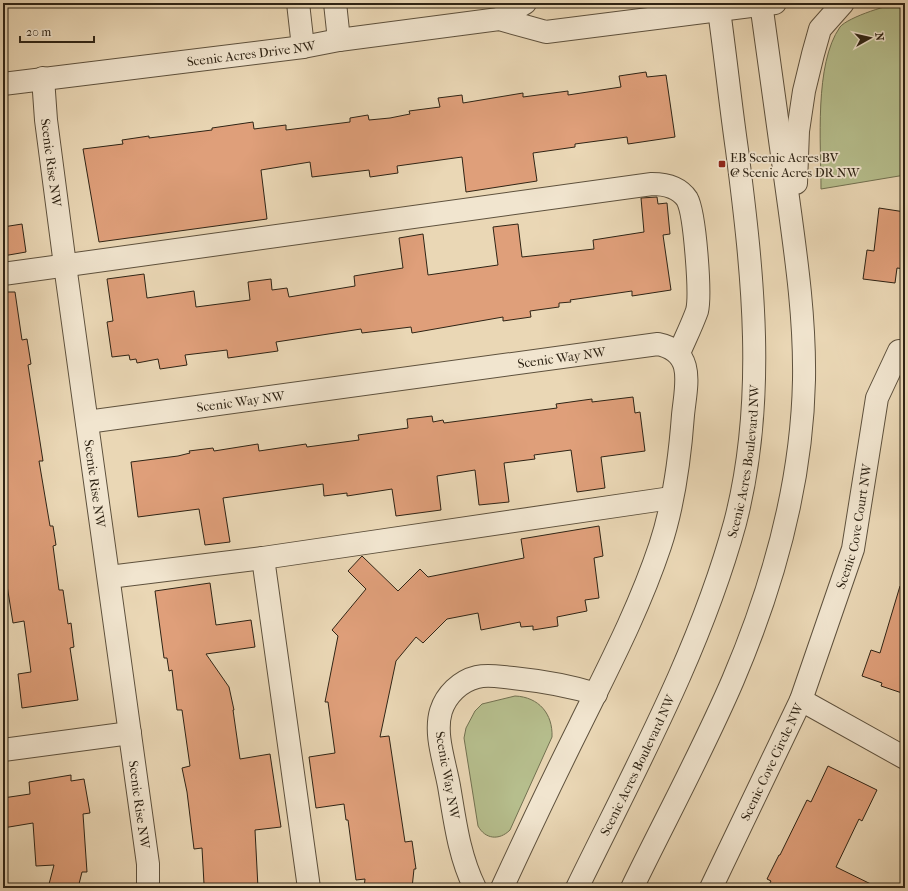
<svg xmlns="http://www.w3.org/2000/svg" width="908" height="891" font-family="'IM FELL French Canon',serif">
	<rect width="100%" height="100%" fill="#ead7b5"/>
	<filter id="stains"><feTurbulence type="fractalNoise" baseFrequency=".005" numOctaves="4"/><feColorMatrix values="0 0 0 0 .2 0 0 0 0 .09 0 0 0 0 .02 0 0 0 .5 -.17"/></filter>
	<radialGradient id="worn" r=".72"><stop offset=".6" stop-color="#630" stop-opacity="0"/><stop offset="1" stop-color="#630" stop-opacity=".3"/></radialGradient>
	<path fill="#b6be8d" stroke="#727151" d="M 905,3 L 905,175 L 821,189 C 821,144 814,64 840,27 C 848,17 892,3 905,3 Z
		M 515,696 C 539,697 553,714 552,737 L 510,830 C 499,841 485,839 478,826 L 464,738 L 466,728 L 475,711 L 482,704 Z"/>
	<path fill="#df9f7a" stroke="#2f2415" d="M 646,72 L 647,77 L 666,75 L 675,137 L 628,144 L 627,137 L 575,144 L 575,147 L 533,153 L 537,181 L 466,192 L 462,157 L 397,166 L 398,173 L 370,177 L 369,170 L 312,177 L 310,162 L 261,170 L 267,219 L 99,242 L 83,149 L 123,144 L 122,140 L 149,136 L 149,138 L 212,130 L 212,128 L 253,122 L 254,129 L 286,125 L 286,130 L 350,122 L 350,118 L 368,115 L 369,120 L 390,118 L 410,114 L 409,111 L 440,107 L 438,98 L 462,95 L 463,103 L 523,93 L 523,97 L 568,91 L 568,95 L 621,87 L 619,76 Z
		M 657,197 L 658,204 L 667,203 L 670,234 L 663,235 L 671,290 L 632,296 L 632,291 L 570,300 L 571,302 L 559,303 L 559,307 L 530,311 L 531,317 L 503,321 L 503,317 L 412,333 L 411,327 L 362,333 L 361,329 L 276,342 L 278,351 L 228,358 L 227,350 L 185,355 L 187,365 L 160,369 L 158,359 L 137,363 L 136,359 L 130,360 L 129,355 L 112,357 L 107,322 L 113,321 L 107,279 L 144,274 L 147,298 L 194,291 L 196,307 L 250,300 L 248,282 L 271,279 L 272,290 L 287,288 L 289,297 L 355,286 L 354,276 L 403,268 L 399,238 L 423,234 L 428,275 L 498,265 L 493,227 L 518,224 L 522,257 L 594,249 L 593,240 L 644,232 L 641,198 Z
		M 879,208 L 905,212 L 905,269 L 897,268 L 895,283 L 863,279 L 867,250 L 874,251 Z
		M 22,224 L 26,252 L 3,256 L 3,227 Z
		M 3,292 L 15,292 L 22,340 L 27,339 L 31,364 L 28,365 L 43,461 L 39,461 L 50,526 L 53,526 L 56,545 L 53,546 L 59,590 L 63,590 L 68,624 L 71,623 L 74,647 L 70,648 L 78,700 L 22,708 L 18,674 L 31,672 L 24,621 L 13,623 L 3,560 Z
		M 633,397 L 635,413 L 640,412 L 645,451 L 601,457 L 605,488 L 577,492 L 571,450 L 534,455 L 535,459 L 504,463 L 509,502 L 479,505 L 475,470 L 437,476 L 441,510 L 396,516 L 392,489 L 347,496 L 347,493 L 324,496 L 323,484 L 223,498 L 230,542 L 205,545 L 199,509 L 138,517 L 131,462 L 178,456 L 190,453 L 189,451 L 213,448 L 214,451 L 258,444 L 259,451 L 306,444 L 307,447 L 359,440 L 358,435 L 408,428 L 407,419 L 432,416 L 433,422 L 443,420 L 444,423 L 557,408 L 556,404 L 592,399 L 592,402 Z
		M 599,526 L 603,556 L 594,558 L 599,598 L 585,600 L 587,611 L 557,617 L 558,626 L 533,630 L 533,626 L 521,627 L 520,622 L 481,630 L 478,613 L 447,619 L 423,643 L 416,637 L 396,661 L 380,737 L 389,736 L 405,842 L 412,841 L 416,869 L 414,869 L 412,888 L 364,888 L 365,879 L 356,880 L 348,820 L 346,820 L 344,804 L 316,808 L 309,757 L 335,753 L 328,702 L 325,702 L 338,636 L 332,630 L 366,589 L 348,571 L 362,556 L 398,591 L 420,569 L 428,577 L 524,558 L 521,539 Z
		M 210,583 L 216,625 L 251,620 L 255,647 L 206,654 L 229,687 L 234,710 L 233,710 L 240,759 L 270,754 L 281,827 L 255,830 L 258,888 L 210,888 L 210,884 L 204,884 L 202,848 L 194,849 L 187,792 L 182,768 L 190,766 L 182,710 L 177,710 L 172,670 L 169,671 L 167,658 L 164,658 L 155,591 Z
		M 900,586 L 905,587 L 905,694 L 881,686 L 882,683 L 862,676 L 871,650 L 880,653 Z
		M 828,766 L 877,790 L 862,821 L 859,819 L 836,867 L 879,888 L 767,888 L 771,881 L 767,879 L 779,855 L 780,855 L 807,800 L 811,802 Z
		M 71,775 L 71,781 L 84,779 L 90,813 L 83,814 L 87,872 L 82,872 L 78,888 L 48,888 L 54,865 L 36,866 L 33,823 L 3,828 L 3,798 L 30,794 L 29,782 Z"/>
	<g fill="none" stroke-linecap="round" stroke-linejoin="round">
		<g stroke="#5e513d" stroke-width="24">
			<g id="minor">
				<path d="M 298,3 L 303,47"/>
				<path d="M 335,3 L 339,40"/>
				<path d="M 499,19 L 525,3"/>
				<path id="s1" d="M 43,78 L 46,120 L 65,265 L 148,864 L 148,888"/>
				<path id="s2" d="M 3,84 L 303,47 L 339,40 L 499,19 L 546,32 L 775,3"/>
				<path d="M 796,183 L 798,131 L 804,91 L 813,54 L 820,29 L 843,3"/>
				<path d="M 3,274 L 652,184 C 665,184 679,187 687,199 C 695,213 701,295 697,311 C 692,325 685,339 679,353"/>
				<path id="s3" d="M 87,422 L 658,344 C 696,352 686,385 683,415 C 680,456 673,507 660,546 C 639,609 608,668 579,727 C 552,781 527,834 502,888"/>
				<path d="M 263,558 L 309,888"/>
				<path d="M 109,577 L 263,558 L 671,498"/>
				<path id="s4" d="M 801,700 L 853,549 L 877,398 L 899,351"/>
				<path d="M 3,750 L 130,733"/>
				<path d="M 475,888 C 459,856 455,821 449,786 C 445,763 434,734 441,711 C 446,695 460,681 477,677 C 489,674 500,677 513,678 C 542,681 567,685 596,694"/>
				<path id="s5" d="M 577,888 C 635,769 700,651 735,523 C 767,400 753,274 737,150 C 730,101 725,52 718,3"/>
				<path d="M 632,888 C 665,820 703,750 733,680 C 773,586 802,482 804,380 C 805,321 797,263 789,205 C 780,138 770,70 761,3"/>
				<path id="s6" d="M 711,888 L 801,700 L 905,758"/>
			</g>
		</g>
		<use href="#minor" stroke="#f1e5cf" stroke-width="22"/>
	</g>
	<rect fill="#8f2418" stroke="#f1e5cf" stroke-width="1.5" x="718" y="160" width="8" height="8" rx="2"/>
	<g text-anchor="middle" stroke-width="3.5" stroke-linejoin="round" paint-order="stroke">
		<g font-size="13" fill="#2f2415" stroke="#f1e5cf">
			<text dy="5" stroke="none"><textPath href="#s2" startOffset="250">Scenic Acres Drive NW</textPath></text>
			<text dy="5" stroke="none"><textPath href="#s1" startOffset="85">Scenic Rise NW</textPath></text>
			<text dy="5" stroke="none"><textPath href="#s3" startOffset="479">Scenic Way NW</textPath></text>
			<text dy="5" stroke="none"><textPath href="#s3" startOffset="155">Scenic Way NW</textPath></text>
			<text dy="5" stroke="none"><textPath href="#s5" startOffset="461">Scenic Acres Boulevard NW</textPath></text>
			<text dy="5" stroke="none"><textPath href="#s1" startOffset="409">Scenic Rise NW</textPath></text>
			<text dy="5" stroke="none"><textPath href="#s4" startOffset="182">Scenic Cove Court NW</textPath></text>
			<text dy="5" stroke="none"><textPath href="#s6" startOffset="140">Scenic Cove Circle NW</textPath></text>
			<text dy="5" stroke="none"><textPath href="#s5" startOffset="137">Scenic Acres Boulevard NW</textPath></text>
			<text transform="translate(448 775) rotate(80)" y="5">Scenic Way NW</text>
			<text dy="5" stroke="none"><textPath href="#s1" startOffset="733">Scenic Rise NW</textPath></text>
		</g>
		<g font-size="13" fill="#2f2415" stroke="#f1e5cf" text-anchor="start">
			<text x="730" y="162">EB Scenic Acres BV<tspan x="730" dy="15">@ Scenic Acres DR NW</tspan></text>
		</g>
	</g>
	<rect width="908" height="891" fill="none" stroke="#ead7b5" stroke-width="16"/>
	<rect x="4" y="4" width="900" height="883" fill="none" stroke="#2f2415" stroke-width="2"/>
	<rect x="8" y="8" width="892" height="875" fill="none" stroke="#2f2415"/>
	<g transform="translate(870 38) rotate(82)" stroke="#f1e5cf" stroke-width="3" paint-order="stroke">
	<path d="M0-3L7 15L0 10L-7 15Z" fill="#2f2415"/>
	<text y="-6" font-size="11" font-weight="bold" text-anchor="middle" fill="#2f2415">N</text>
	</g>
	<path d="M20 36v6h74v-6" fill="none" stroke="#2f2415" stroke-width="2"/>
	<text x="26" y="36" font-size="12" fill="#2f2415" stroke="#f1e5cf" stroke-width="3" paint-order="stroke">20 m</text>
	<rect width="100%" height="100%" filter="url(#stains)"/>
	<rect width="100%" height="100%" fill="url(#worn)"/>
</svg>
